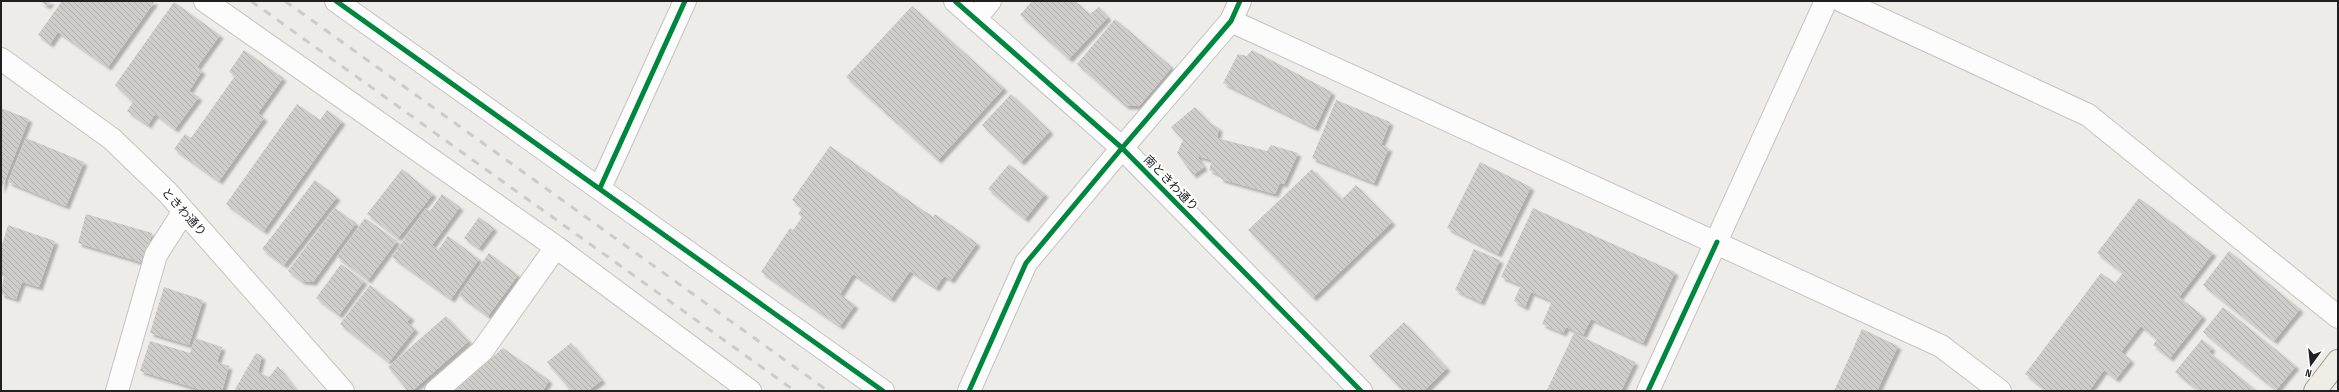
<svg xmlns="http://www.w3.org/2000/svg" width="2339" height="392" font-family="'Sofia Sans Condensed','Noto Sans JP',sans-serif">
	<defs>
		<pattern id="building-back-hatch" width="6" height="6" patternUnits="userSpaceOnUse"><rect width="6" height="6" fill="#cfcdca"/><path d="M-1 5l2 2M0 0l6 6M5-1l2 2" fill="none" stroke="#b1b0ad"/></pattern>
		<filter id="shadow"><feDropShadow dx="3.5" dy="3.5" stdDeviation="1" flood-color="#0004"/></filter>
	</defs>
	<rect width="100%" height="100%" fill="#eeece9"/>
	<path fill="url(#building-back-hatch)" filter="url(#shadow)" d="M 40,1 L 51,1 L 47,6 Z
		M 62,1 L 155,1 L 108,67 L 58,32 L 50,44 L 38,35 Z
		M 1032,1 L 1075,1 L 1090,14 L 1099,7 L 1108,17 L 1069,59 L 1020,15 Z
		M 174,2 L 220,35 L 197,67 L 202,71 L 189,91 L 199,97 L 175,129 L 155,114 L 148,125 L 127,111 L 133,102 L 115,85 Z
		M 912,6 L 1004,88 L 938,160 L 846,77 Z
		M 1115,19 L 1172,67 L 1139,106 L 1126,106 L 1077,64 Z
		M 244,50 L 283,78 L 258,113 L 264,118 L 219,181 L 174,149 L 185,134 L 191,138 L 235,76 L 229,72 Z
		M 1252,50 L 1332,92 L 1315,128 L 1223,83 L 1238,54 L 1247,56 Z
		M 1011,94 L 1050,131 L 1021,162 L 982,125 Z
		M 1336,100 L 1390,122 L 1381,145 L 1389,148 L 1374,183 L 1312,158 Z
		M 297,104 L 320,120 L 327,110 L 342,121 L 264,231 L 226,204 Z
		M 1195,107 L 1209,122 L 1219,128 L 1217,138 L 1267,151 L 1271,145 L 1298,153 L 1284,184 L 1280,183 L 1275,194 L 1221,179 L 1220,175 L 1209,170 L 1212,160 L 1197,156 L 1204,167 L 1193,175 L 1177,153 L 1183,140 L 1171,127 Z
		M 1,108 L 29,119 L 1,190 Z
		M 26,138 L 84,162 L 66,206 L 8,182 Z
		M 830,146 L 933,217 L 935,214 L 977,243 L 951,280 L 944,276 L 936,288 L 910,271 L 891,299 L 853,274 L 840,294 L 855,305 L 840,326 L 761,272 L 790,228 L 793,230 L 802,217 L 798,214 L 802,208 L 792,200 Z
		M 1480,162 L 1531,187 L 1498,254 L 1447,228 Z
		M 1009,164 L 1045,194 L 1025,219 L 988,189 Z
		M 402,169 L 433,194 L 398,238 L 367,214 Z
		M 1312,169 L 1342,199 L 1356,185 L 1392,222 L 1313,298 L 1248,230 Z
		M 315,180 L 337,197 L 284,265 L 262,249 Z
		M 442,194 L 460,207 L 432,245 L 438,250 L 448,236 L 479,259 L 451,299 L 392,257 L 426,208 L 430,211 Z
		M 2139,198 L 2213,253 L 2179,297 L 2203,316 L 2170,358 L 2153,345 L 2157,339 L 2141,326 L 2121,352 L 2131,360 L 2116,379 L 2104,370 L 2089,391 L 2047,391 L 2025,374 L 2101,273 L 2115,283 L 2123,273 L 2097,253 Z
		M 335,208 L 356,223 L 313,282 L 302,281 L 288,271 Z
		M 1533,208 L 1675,272 L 1643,343 L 1591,319 L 1583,335 L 1566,327 L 1563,333 L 1542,324 L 1552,301 L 1531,292 L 1525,307 L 1514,301 L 1521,285 L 1501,277 Z
		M 86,214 L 152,233 L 144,263 L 78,243 Z
		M 479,217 L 494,228 L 479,248 L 464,238 Z
		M 365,218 L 397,241 L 368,280 L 337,257 Z
		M 8,225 L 55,241 L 39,287 L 22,282 L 16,299 L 1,294 L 4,276 L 1,275 L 1,248 Z
		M 1474,249 L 1500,260 L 1481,302 L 1455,290 Z
		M 2229,251 L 2300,309 L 2274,341 L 2203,285 Z
		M 489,253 L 518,275 L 488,316 L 459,295 Z
		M 341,264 L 364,281 L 339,315 L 316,298 Z
		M 370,285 L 411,317 L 407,322 L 415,329 L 389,362 L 340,324 Z
		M 164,287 L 203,300 L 189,345 L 150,333 Z
		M 2223,307 L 2296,366 L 2276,390 L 2203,332 Z
		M 446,316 L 469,341 L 412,391 L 408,391 L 388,367 Z
		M 1404,322 L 1447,368 L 1424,391 L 1403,391 L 1369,356 Z
		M 1862,329 L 1898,346 L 1877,391 L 1834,391 Z
		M 1574,333 L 1635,362 L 1621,391 L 1547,390 Z
		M 195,338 L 222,347 L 217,362 L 229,366 L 222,391 L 205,391 L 140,371 L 150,341 L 190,353 Z
		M 2202,339 L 2212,348 L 2209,352 L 2257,391 L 2199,391 L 2175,372 Z
		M 571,343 L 602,380 L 588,391 L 571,391 L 547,362 Z
		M 503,348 L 549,380 L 543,391 L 454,391 Z
		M 256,353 L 262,356 L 258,372 L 269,377 L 278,366 L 297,391 L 234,391 Z"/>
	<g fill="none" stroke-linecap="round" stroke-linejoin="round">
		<g stroke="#c4c3c1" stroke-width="24">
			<path id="minor" d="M 205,1 L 556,247 L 750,391
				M 336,1 L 883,391
				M 955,1 L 1122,148 L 1361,391
				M 1842,1 L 2088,115 L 2338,317
				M 975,19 L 990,1
				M 1231,21 L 1941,346 L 2000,391
				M 1,59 L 112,139 L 168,193 L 343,391
				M 600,188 L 685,1
				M 117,391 L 156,255 L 184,211
				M 436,391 L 482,351 L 556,247
				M 969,391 L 1026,263 L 1122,148 L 1231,21 L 1240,1
				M 1648,391 L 1826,1"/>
		</g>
		<g stroke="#a29888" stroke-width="24">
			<path id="major" d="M 2315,391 L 2338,361"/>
		</g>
		<use href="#minor" stroke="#fcfcfc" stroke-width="22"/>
		<use href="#major" stroke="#f0ece6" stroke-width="22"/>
		<path stroke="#cbcbca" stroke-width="3" stroke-dasharray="8 8" stroke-linecap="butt" d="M 251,1 L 795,391
			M 285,1 L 828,391"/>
		<g stroke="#fff" stroke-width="8">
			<path id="cycleway" d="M 336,1 L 883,391
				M 955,1 L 1122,148 L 1361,391
				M 600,188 L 685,1
				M 969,391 L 1026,263 L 1122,148 L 1231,21 L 1240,1
				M 1648,391 L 1717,242"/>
		</g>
		<use href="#cycleway" stroke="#00873e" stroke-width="5"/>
	</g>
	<g text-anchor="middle" stroke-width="4" stroke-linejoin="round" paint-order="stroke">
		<g font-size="12" fill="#202020" stroke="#fff">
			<text transform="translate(1171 183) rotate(46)" y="4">南ときわ通り</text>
			<text transform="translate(184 212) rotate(48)" y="4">ときわ通り</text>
		</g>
	</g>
	<rect width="2339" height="392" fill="none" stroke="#202020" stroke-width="4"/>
	<g transform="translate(2311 364) rotate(195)" stroke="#ffffff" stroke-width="3" paint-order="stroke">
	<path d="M0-3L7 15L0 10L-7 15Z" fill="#202020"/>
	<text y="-6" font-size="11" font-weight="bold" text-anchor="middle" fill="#202020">N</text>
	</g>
</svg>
